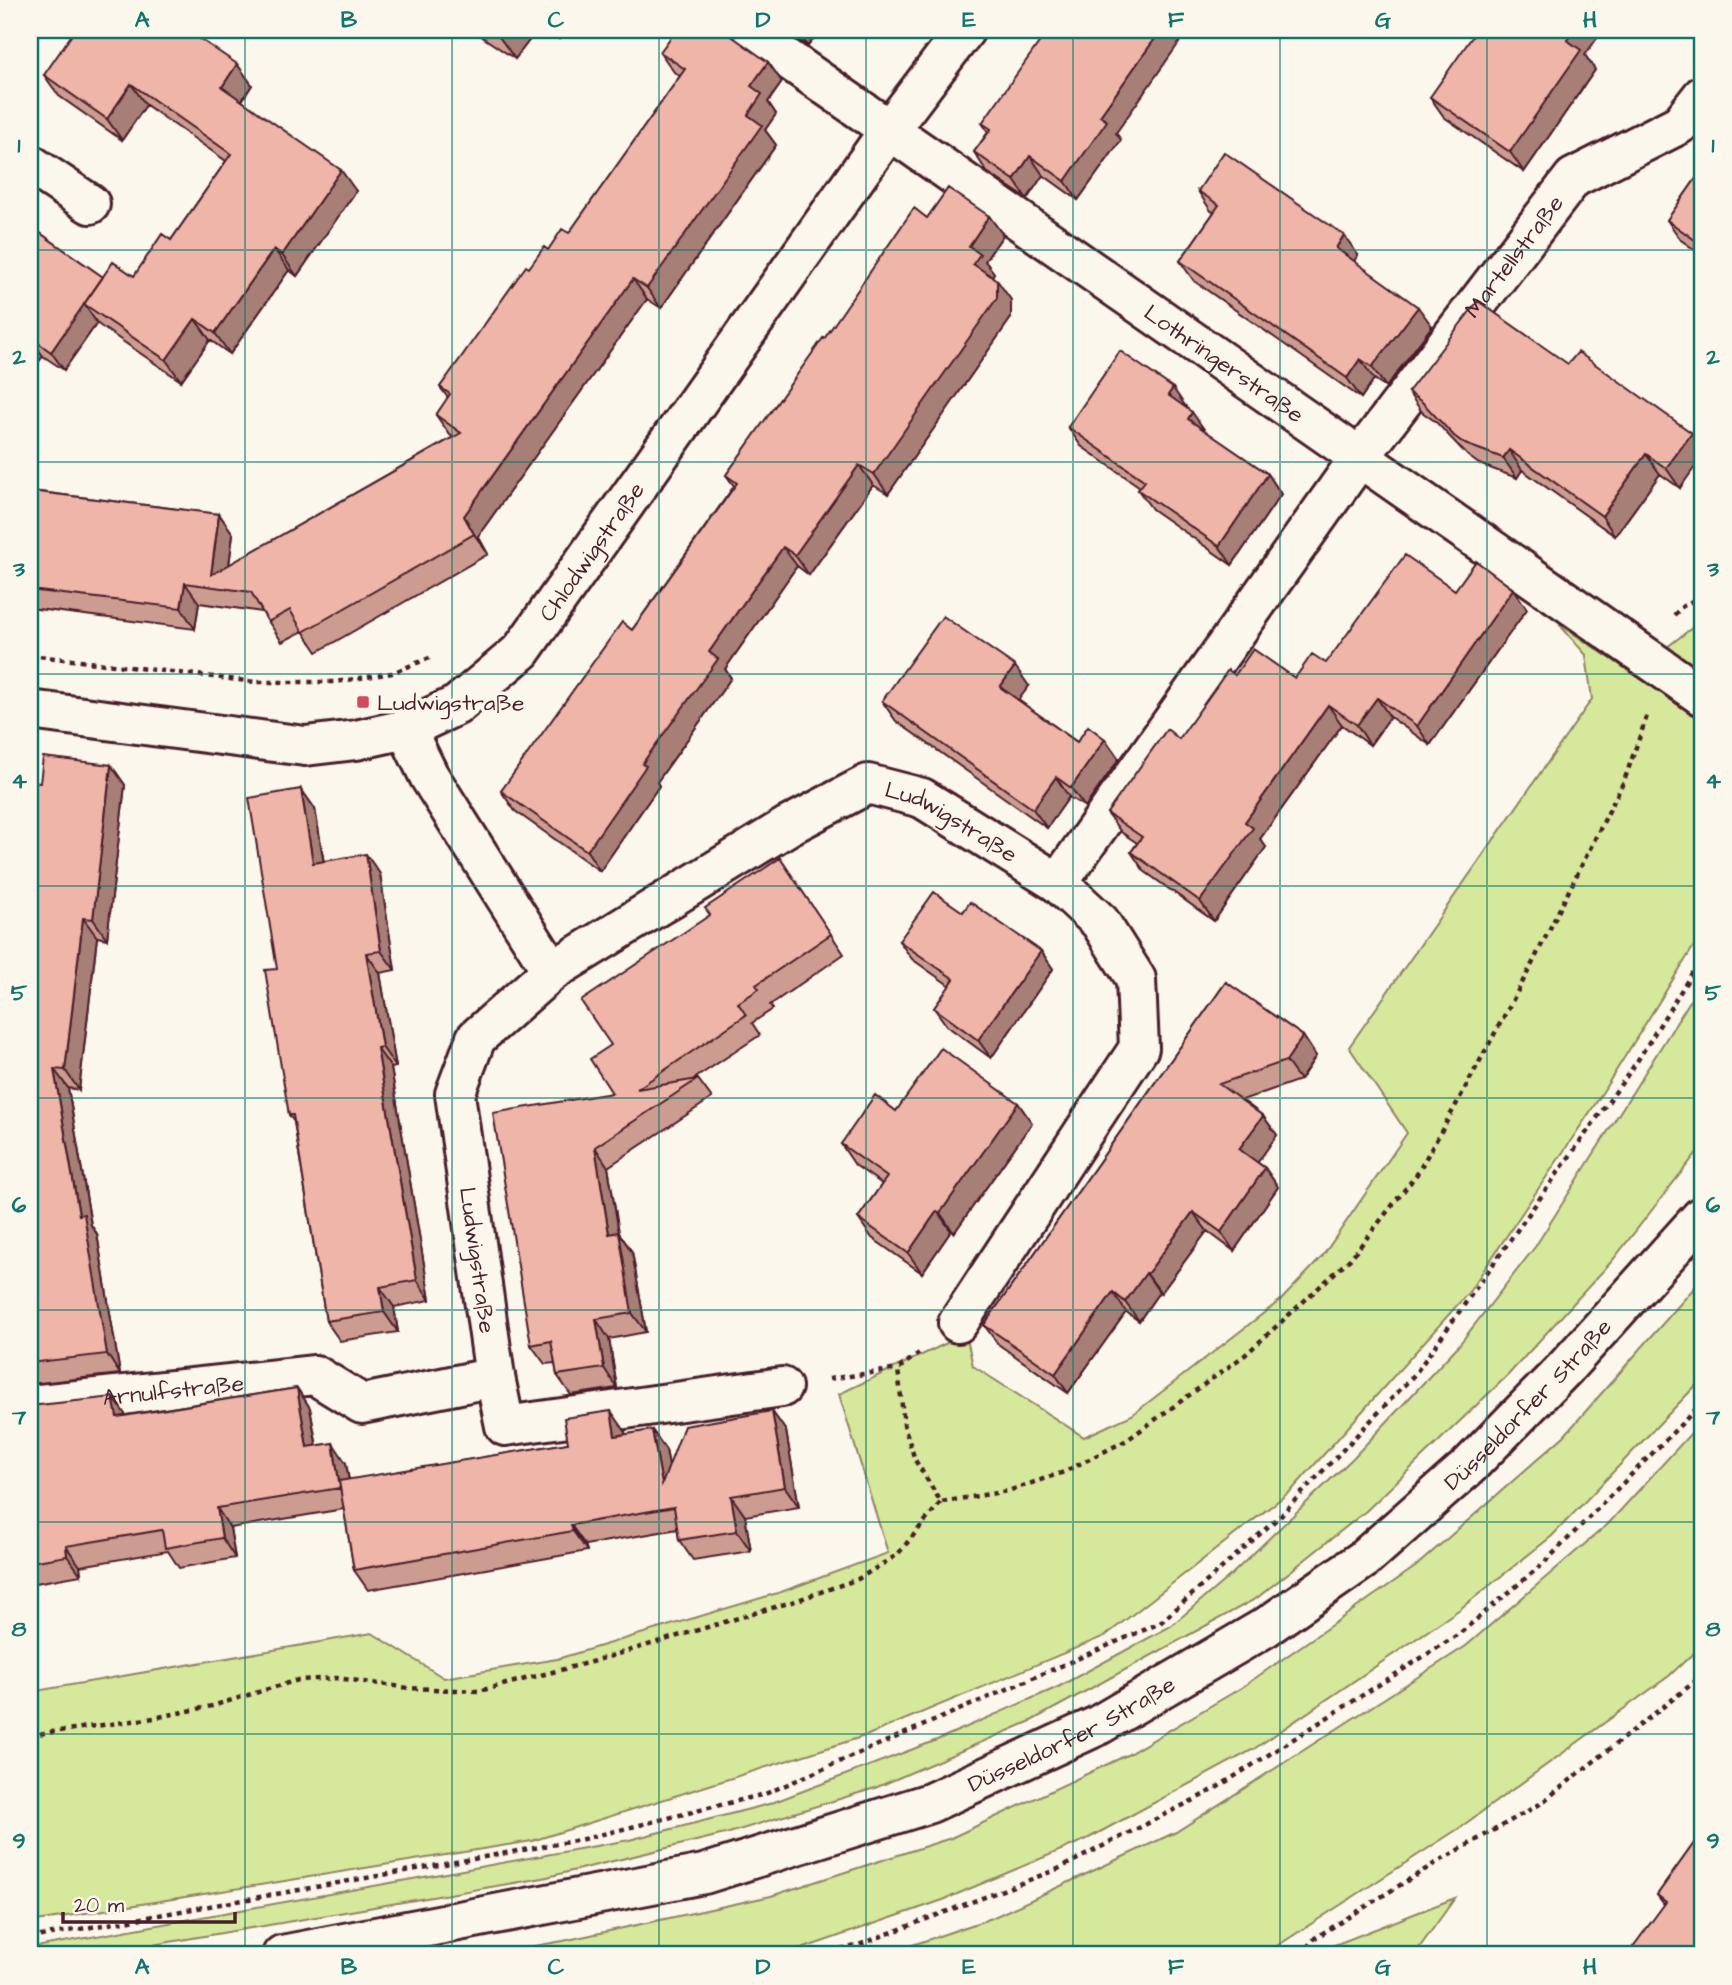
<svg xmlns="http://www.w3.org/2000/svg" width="1732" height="1985" font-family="'Architects Daughter',sans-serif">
	<rect width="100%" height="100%" fill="#fbf7ec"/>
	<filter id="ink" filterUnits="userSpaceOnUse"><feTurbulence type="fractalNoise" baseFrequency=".0143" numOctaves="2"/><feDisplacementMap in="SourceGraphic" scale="14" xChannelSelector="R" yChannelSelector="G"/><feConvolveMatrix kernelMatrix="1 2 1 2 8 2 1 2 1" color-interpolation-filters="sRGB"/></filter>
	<g filter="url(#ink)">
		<path fill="#d5e89c" stroke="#908464" stroke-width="2" d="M 1702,620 L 1702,674 L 1666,648 Z
			M 1559,624 L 1702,720 L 1702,933 L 1594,1106 L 1469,1292 L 1292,1490 L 1105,1636 L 868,1735 L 532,1841 L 30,1922 L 30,1692 L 372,1633 L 444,1678 L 557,1659 L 781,1592 L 888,1553 L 839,1394 L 966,1334 L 973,1366 L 1084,1437 L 1132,1415 L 1282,1299 L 1322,1257 L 1407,1133 L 1349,1047 L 1592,699 L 1586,655 Z
			M 1702,982 L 1702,1146 L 1612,1261 L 1508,1375 L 1366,1511 L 1257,1598 L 1031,1721 L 875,1788 L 729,1833 L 543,1878 L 94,1955 L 30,1955 L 30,1948 L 629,1840 L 769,1804 L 937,1740 L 1058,1687 L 1171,1626 L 1232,1574 L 1353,1458 L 1458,1346 L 1535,1247 Z
			M 1702,1279 L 1702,1379 L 1552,1536 L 1460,1609 L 1254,1749 L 1087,1839 L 943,1900 L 784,1955 L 483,1955 L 563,1941 L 771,1896 L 951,1838 L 1127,1755 L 1241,1688 L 1415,1567 L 1564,1436 Z
			M 1702,1421 L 1702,1645 L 1669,1676 L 1458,1829 L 1263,1955 L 883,1955 L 992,1918 L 1176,1832 L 1466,1646 L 1608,1524 Z
			M 1455,1898 L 1414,1955 L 1319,1955 L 1324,1949 Z"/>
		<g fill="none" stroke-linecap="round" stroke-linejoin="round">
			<g stroke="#4a1f2b" stroke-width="44">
				<g id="street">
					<path id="s1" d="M 746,30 L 1702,696"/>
					<path d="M 30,164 L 90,204"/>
					<path id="s2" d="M 30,710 L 305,746 L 356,740 L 406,729 L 457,705 L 521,651 L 890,129 L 965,30"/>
					<path d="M 406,729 L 429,776 L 552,971"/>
					<path id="s3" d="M 1058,883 L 1360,457 L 1573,178 L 1680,124 L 1702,96"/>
					<path id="s4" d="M 782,1387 L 505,1426 L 495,1377 L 455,1094 L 476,1038 L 552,971 L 788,826 L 868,784 L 922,798 L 1058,883 L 1100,922 L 1136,979 L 1139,1048 L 958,1323"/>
					<path id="s5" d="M 30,1405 L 315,1375 L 362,1404 L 495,1377"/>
				</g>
			</g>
			<g stroke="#4a1f2b" stroke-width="44">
				<g id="secondary">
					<path id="s6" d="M 282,1955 L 704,1874 L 930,1803 L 1097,1726 L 1266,1627 L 1364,1559 L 1469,1466 L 1566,1367 L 1702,1216"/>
				</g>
			</g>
			<path stroke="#4a1f2b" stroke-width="4.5" stroke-dasharray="5 5" stroke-linecap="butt" d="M 1674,615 L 1683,606 L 1702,596
				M 30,655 L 255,682 L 335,682 L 392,673 L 432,657
				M 919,1353 L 898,1369 L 904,1425 L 915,1460 L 941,1502 L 1008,1491 L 1064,1472 L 1127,1440 L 1245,1355 L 1350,1259 L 1417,1174 L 1456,1105 L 1529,970 L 1624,781 L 1647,716
				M 829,1379 L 898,1369
				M 30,1735 L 154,1718 L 212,1706 L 298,1680 L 337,1678 L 409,1688 L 479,1691 L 591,1662 L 795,1601 L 858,1579 L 897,1555 L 941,1502
				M 30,1938 L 579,1840 L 765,1794 L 1160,1623 L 1279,1517 L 1415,1374 L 1636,1063 L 1702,957
				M 821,1955 L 856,1946 L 1058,1869 L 1213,1790 L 1459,1634 L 1545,1562 L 1702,1403
				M 1300,1955 L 1315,1938 L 1434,1864 L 1540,1804 L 1702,1676"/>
			<use href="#street" stroke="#fbf7ec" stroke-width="38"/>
			<use href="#secondary" stroke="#fbf7ec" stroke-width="38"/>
		</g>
		<path fill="#cd9c90" stroke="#4a1f2b" stroke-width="2" d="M 472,30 L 537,30 L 515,59 Z
			M 545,30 L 565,30 L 559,39 Z
			M 784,30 L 820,30 L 808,46 Z
			M 165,34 L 237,64 L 252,85 L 242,101 L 356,191 L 297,276 L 289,270 L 230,354 L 210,340 L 181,381 L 99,325 L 97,323 L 64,370 L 43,356 L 37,364 L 30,358 L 30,226 L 103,277 L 134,276 L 171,240 L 226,161 L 146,105 L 122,140 L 59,96 L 44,75 Z
			M 660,52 L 768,62 L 782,82 L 768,102 L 776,114 L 765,130 L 776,145 L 661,308 L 647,299 L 478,536 L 488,554 L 317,652 L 303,631 L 282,642 L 262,612 L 199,603 L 195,629 L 30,608 L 30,491 L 219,514 L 233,534 L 229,565 L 453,437 L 450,435 L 436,415 L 448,398 L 440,387 L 529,268 L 548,250 L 569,233 L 680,76 L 674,72 Z
			M 1585,55 L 1595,70 L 1524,172 L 1444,117 L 1430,97 Z
			M 982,123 L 1116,133 L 1121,140 L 1078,200 L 1043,175 L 1027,199 L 987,172 L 974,152 L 988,132 Z
			M 1702,170 L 1702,255 L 1681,240 L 1667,220 Z
			M 1198,191 L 1358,255 L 1354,261 L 1432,326 L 1386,387 L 1374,379 L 1361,398 L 1194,281 L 1180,261 L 1214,212 L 1211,211 Z
			M 989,216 L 1003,235 L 985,261 L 994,273 L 992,276 L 1011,300 L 1011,318 L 888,494 L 873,485 L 809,575 L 797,566 L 725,669 L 731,678 L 657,782 L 659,786 L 600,871 L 515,811 L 501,791 L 632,630 L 734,486 L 726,475 L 824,339 L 927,218 Z
			M 1568,364 L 1692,433 L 1680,488 L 1660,474 L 1615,536 L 1522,470 L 1517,478 L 1479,464 L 1468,456 L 1436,422 L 1422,412 L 1408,392 Z
			M 1186,407 L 1186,408 L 1205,431 L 1268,474 L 1281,494 L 1232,565 L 1152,509 L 1138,490 L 1140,487 L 1081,446 L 1068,427 Z
			M 1513,589 L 1527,609 L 1430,745 L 1390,717 L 1370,745 L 1342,725 L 1260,839 L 1266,847 L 1214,921 L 1144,871 L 1131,852 L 1137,843 L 1121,832 L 1107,813 L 1179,739 L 1235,675 L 1295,678 L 1326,663 L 1455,590 Z
			M 1029,686 L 1018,700 L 1077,742 L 1105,739 L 1119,759 L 1085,807 L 1069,797 L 1047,828 L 896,721 L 882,701 Z
			M 111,765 L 125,785 L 107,939 L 97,937 L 79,1090 L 68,1088 L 91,1225 L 97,1234 L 120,1374 L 30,1384 L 30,782 L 40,783 Z
			M 301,789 L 315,809 L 324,862 L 380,874 L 395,970 L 380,973 L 396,1067 L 391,1068 L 430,1300 L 394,1307 L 398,1332 L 340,1341 L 326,1321 L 294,1122 L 289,1115 L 277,969 Z
			M 780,858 L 844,954 L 770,1005 L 773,1009 L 752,1023 L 760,1035 L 694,1079 L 698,1079 L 712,1098 L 608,1167 L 619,1233 L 632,1252 L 646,1332 L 609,1339 L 617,1388 L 571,1395 L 557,1375 L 555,1363 L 545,1364 L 531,1345 L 612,1093 L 611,1045 L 710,915 Z
			M 963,912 L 1041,951 L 1053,969 L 991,1058 L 947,1026 L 934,1008 L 950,986 L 912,959 L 899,941 Z
			M 1226,982 L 1303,1036 L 1316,1056 L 1300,1080 L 1242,1100 L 1263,1116 L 1277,1135 L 1257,1162 L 1265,1168 L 1278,1187 L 1234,1251 L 1207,1231 L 1161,1293 L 1159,1292 L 1139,1321 L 1126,1312 L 1068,1393 L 998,1344 L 984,1325 Z
			M 1018,1103 L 1032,1123 L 954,1233 L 951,1231 L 922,1273 L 872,1238 L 858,1218 L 882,1184 L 855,1165 L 841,1144 L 896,1111 Z
			M 297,1388 L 310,1408 L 317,1446 L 346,1463 L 349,1480 L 568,1443 L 625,1431 L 625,1435 L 652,1430 L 666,1450 L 669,1465 L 786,1431 L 799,1507 L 745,1516 L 751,1551 L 693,1560 L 679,1540 L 678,1529 L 585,1545 L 587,1551 L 368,1590 L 354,1570 L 344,1509 L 230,1528 L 235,1558 L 179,1568 L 168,1551 L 80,1566 L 81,1575 L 30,1584 L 30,1406 L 126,1415 Z
			M 1702,1832 L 1702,1955 L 1657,1895 Z"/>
		<path fill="#a77f76" stroke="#4a1f2b" stroke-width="2" d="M 506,30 L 537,30 L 515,59 L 500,38 Z
			M 552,30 L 565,30 L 559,39 Z
			M 796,30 L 820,30 L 808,46 Z
			M 1161,30 L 1188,30 L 1116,133 L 1121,140 L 1078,200 L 1065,181 L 1100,116 Z
			M 1574,30 L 1603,30 L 1585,55 L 1595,70 L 1524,172 L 1510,152 L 1567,40 Z
			M 768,62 L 782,82 L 768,102 L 776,114 L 765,130 L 776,145 L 661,308 L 647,288 L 748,115 L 751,86 Z
			M 237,64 L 252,85 L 236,108 L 222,87 Z
			M 131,84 L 146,105 L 122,140 L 107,119 Z
			M 1030,156 L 1043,175 L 1027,199 L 1014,180 Z
			M 341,170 L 356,191 L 297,276 L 282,255 Z
			M 989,216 L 1003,235 L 985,261 L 994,273 L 987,283 L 973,264 L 969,246 Z
			M 1344,235 L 1358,255 L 1350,268 L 1336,248 Z
			M 274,249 L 289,270 L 230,354 L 215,333 Z
			M 633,279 L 647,299 L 478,536 L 488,554 L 474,534 L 464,516 Z
			M 997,280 L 1011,300 L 1011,318 L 888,494 L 874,474 Z
			M 84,304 L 97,323 L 64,370 L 51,352 Z
			M 1418,307 L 1432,326 L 1386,387 L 1372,367 Z
			M 195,319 L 210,340 L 181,381 L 166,360 Z
			M 30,337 L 43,356 L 37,364 L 30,353 Z
			M 1360,359 L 1374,379 L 1361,398 L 1347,378 Z
			M 1173,388 L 1186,407 L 1181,415 L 1168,395 Z
			M 1192,412 L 1206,432 L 1188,419 Z
			M 1692,433 L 1702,447 L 1702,457 L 1680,488 L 1666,468 Z
			M 1509,450 L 1522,470 L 1517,478 L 1503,458 Z
			M 1646,454 L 1660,474 L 1615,536 L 1602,516 Z
			M 859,465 L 873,485 L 809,575 L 795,555 Z
			M 1268,474 L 1281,494 L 1232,565 L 1219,546 Z
			M 219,514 L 233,534 L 226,589 L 211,575 Z
			M 783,547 L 797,566 L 725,669 L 731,678 L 657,782 L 659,786 L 600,871 L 587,851 L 642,764 L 709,652 Z
			M 185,583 L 199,603 L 195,629 L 181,608 Z
			M 1513,589 L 1527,609 L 1430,745 L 1417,726 Z
			M 1015,666 L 1029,686 L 1013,707 L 1000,687 Z
			M 1377,698 L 1390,717 L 1370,745 L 1357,725 Z
			M 1328,705 L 1342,725 L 1260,839 L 1266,847 L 1214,921 L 1200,901 L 1245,822 Z
			M 1105,739 L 1119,759 L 1085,807 L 1071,788 Z
			M 111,765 L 125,785 L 107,939 L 93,919 Z
			M 1056,777 L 1069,797 L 1047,828 L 1033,809 Z
			M 301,789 L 315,809 L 327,883 L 313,863 Z
			M 366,854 L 380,874 L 395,970 L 381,951 Z
			M 83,918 L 97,937 L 79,1090 L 65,1070 Z
			M 1041,951 L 1053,969 L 991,1058 L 978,1040 Z
			M 366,953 L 380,973 L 396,1067 L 382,1047 Z
			M 1303,1036 L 1316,1056 L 1300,1080 L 1286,1061 Z
			M 377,1048 L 391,1068 L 430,1300 L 417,1280 Z
			M 54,1069 L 68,1088 L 91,1225 L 97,1234 L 120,1374 L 107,1354 L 79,1215 Z
			M 1018,1103 L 1032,1123 L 954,1233 L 940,1213 Z
			M 1263,1116 L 1277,1135 L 1253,1169 L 1239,1149 Z
			M 595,1147 L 608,1167 L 619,1233 L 632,1252 L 646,1332 L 632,1313 L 609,1234 Z
			M 1265,1168 L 1278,1187 L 1234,1251 L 1221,1232 Z
			M 937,1211 L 951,1231 L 922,1273 L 908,1253 Z
			M 1193,1212 L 1207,1231 L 1161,1293 L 1147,1274 Z
			M 1146,1273 L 1159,1292 L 1139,1321 L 1125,1302 Z
			M 380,1287 L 394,1307 L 398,1332 L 384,1312 Z
			M 1113,1292 L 1126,1312 L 1068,1393 L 1055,1374 Z
			M 596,1319 L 609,1339 L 617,1388 L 604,1368 Z
			M 297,1388 L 310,1408 L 320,1467 L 307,1447 Z
			M 113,1397 L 127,1417 L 117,1417 Z
			M 611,1411 L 625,1431 L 629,1456 L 615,1436 Z
			M 772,1411 L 786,1431 L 799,1507 L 785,1487 Z
			M 652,1430 L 666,1450 L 676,1504 L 662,1484 Z
			M 333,1443 L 346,1463 L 353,1508 L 340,1488 Z
			M 731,1496 L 745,1516 L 751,1551 L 737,1531 Z
			M 217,1508 L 230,1528 L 235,1558 L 222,1538 Z
			M 571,1525 L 585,1545 L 587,1551 L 573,1531 Z
			M 66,1546 L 80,1566 L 81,1575 L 67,1556 Z"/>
		<path fill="#eeb5a8" stroke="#4a1f2b" stroke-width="2" d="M 75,30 L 160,30 L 165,34 L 168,30 L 187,30 L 237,64 L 222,87 L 341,170 L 282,255 L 274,249 L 215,333 L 195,319 L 166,360 L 84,304 L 113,262 L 134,276 L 162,234 L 171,240 L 231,154 L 131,84 L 107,119 L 44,75 Z
			M 488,30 L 506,30 L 500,38 Z
			M 676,30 L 723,30 L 768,62 L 751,86 L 762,94 L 748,115 L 762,125 L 647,288 L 633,279 L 464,516 L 474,534 L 303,632 L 290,610 L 268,622 L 251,592 L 185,583 L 181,608 L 30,590 L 30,491 L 219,514 L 211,575 L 461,433 L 436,415 L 450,394 L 440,387 L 526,266 L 529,268 L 544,247 L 548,250 L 562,229 L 569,233 L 685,69 L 660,52 Z
			M 1048,30 L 1161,30 L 1100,116 L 1107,121 L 1065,181 L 1030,156 L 1014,180 L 974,152 L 991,129 L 982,123 Z
			M 1477,30 L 1574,30 L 1567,40 L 1581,50 L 1510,152 L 1430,97 Z
			M 1224,152 L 1344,235 L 1336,248 L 1418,307 L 1372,367 L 1360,359 L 1347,378 L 1180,261 L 1219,205 L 1198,191 Z
			M 1702,170 L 1702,245 L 1667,220 Z
			M 948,188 L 989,216 L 969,246 L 980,254 L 973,264 L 997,280 L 997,298 L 874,474 L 859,465 L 795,555 L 783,547 L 709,652 L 718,659 L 642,764 L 646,766 L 587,851 L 501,791 L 622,622 L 632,630 L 737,483 L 726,475 L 823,338 L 824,339 L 914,208 L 927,218 Z
			M 30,226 L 103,277 L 51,352 L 30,337 Z
			M 1478,301 L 1568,364 L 1578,352 L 1692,433 L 1666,468 L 1646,454 L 1602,516 L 1509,450 L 1503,458 L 1465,444 L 1454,436 L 1422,402 L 1408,392 Z
			M 1120,351 L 1173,388 L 1168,395 L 1192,412 L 1188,419 L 1268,474 L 1219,546 L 1138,490 L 1145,481 L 1068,427 Z
			M 1405,555 L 1455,590 L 1476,561 L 1513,589 L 1417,726 L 1377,698 L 1357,725 L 1328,705 L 1245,822 L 1253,828 L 1200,901 L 1131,852 L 1142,837 L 1107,813 L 1167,729 L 1179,739 L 1228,670 L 1235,675 L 1253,649 L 1295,678 L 1312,654 L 1326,663 Z
			M 943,616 L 1015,666 L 1000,687 L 1077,742 L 1088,726 L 1105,739 L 1071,788 L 1056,777 L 1033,809 L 882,701 Z
			M 43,757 L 111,765 L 93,919 L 83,918 L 65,1070 L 54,1069 L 79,1215 L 84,1214 L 107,1354 L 30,1363 L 30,782 L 40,783 Z
			M 301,789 L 313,863 L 366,854 L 381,951 L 366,953 L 382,1047 L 377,1048 L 417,1280 L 380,1287 L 384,1312 L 326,1321 L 293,1115 L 289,1115 L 265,970 L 277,969 L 249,798 Z
			M 780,858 L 831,934 L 756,985 L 759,989 L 738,1003 L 746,1015 L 637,1089 L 698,1079 L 595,1147 L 609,1234 L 619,1232 L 632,1313 L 596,1319 L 604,1368 L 557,1375 L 551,1341 L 531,1345 L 493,1113 L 612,1093 L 590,1059 L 611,1045 L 581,1001 L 710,915 L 705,908 Z
			M 934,892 L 963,912 L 970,902 L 1041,951 L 978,1040 L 934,1008 L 954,979 L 899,941 Z
			M 1226,982 L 1303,1036 L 1286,1061 L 1219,1084 L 1263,1116 L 1239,1149 L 1265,1168 L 1221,1232 L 1193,1212 L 1147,1274 L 1146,1273 L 1125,1302 L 1113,1292 L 1055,1374 L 984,1325 Z
			M 941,1048 L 1018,1103 L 940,1213 L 937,1211 L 908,1253 L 858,1218 L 887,1177 L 841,1144 L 875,1095 L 896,1111 Z
			M 297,1388 L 307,1447 L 333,1443 L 340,1488 L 217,1508 L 222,1538 L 165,1548 L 162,1530 L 66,1546 L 67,1556 L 30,1562 L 30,1406 L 113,1397 L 117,1417 Z
			M 611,1411 L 615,1436 L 652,1430 L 662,1484 L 684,1426 L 772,1411 L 785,1487 L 731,1496 L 737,1531 L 679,1540 L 674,1507 L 571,1525 L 573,1531 L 354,1570 L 339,1481 L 568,1443 L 564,1418 Z
			M 1702,1832 L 1702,1955 L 1627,1955 L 1666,1902 L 1657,1895 Z"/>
	</g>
	<path fill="none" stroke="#0f766e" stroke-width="2" stroke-opacity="0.55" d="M 245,30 L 245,1955M 452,30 L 452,1955M 659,30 L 659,1955M 866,30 L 866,1955M 1073,30 L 1073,1955M 1280,30 L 1280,1955M 1487,30 L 1487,1955M 30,250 L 1702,250M 30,462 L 1702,462M 30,674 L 1702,674M 30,886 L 1702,886M 30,1098 L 1702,1098M 30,1310 L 1702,1310M 30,1522 L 1702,1522M 30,1734 L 1702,1734"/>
	<rect fill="#d1495b" stroke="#fbf7ec" stroke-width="2.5" x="356" y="695" width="14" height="14" rx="3.5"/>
	<g text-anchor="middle" stroke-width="7" stroke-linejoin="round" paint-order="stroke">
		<g font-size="23" fill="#4a1f2b" stroke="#fbf7ec">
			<text dy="8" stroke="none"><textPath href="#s3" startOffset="775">Martellstraße</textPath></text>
			<text dy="8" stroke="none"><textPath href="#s1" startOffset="583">Lothringerstraße</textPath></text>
			<text dy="8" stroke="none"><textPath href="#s2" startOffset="642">Chlodwigstraße</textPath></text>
			<text dy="8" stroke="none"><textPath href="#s4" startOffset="1236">Ludwigstraße</textPath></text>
			<text transform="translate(478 1260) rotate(82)" y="8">Ludwigstraße</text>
			<text dy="8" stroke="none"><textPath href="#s5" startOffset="144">Arnulfstraße</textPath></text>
			<text dy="8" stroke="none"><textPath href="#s6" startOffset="1391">Düsseldorfer Straße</textPath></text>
			<text dy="8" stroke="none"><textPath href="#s6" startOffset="824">Düsseldorfer Straße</textPath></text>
		</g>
		<g font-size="23" fill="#4a1f2b" stroke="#fbf7ec" text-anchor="start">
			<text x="377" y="710">Ludwigstraße</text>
		</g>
	</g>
	<rect width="1732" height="1985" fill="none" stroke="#fbf7ec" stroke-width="77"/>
	<path d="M63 1912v10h172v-10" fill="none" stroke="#4a1f2b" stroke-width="3.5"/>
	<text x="74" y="1912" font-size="21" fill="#4a1f2b" stroke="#fbf7ec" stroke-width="5" paint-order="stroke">20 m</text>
	<rect x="38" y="38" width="1656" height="1908" fill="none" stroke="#0f766e" stroke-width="2.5"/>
	<g font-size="23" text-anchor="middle" font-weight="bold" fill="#0f766e">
		<text x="142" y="27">A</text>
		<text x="349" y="27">B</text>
		<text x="556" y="27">C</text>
		<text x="763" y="27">D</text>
		<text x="969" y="27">E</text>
		<text x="1176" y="27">F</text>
		<text x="1383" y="27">G</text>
		<text x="1590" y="27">H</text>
		<text x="19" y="152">1</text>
		<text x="1713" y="152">1</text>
		<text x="19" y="364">2</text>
		<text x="1713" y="364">2</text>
		<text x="19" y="576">3</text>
		<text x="1713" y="576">3</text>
		<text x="19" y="788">4</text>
		<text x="1713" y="788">4</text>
		<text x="19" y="1000">5</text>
		<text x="1713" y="1000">5</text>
		<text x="19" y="1212">6</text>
		<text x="1713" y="1212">6</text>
		<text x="19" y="1424">7</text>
		<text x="1713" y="1424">7</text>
		<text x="19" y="1636">8</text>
		<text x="1713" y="1636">8</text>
		<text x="19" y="1848">9</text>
		<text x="1713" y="1848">9</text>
		<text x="142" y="1974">A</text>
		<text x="349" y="1974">B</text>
		<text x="556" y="1974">C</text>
		<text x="763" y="1974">D</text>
		<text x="969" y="1974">E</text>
		<text x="1176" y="1974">F</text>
		<text x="1383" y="1974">G</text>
		<text x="1590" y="1974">H</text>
	</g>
</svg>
